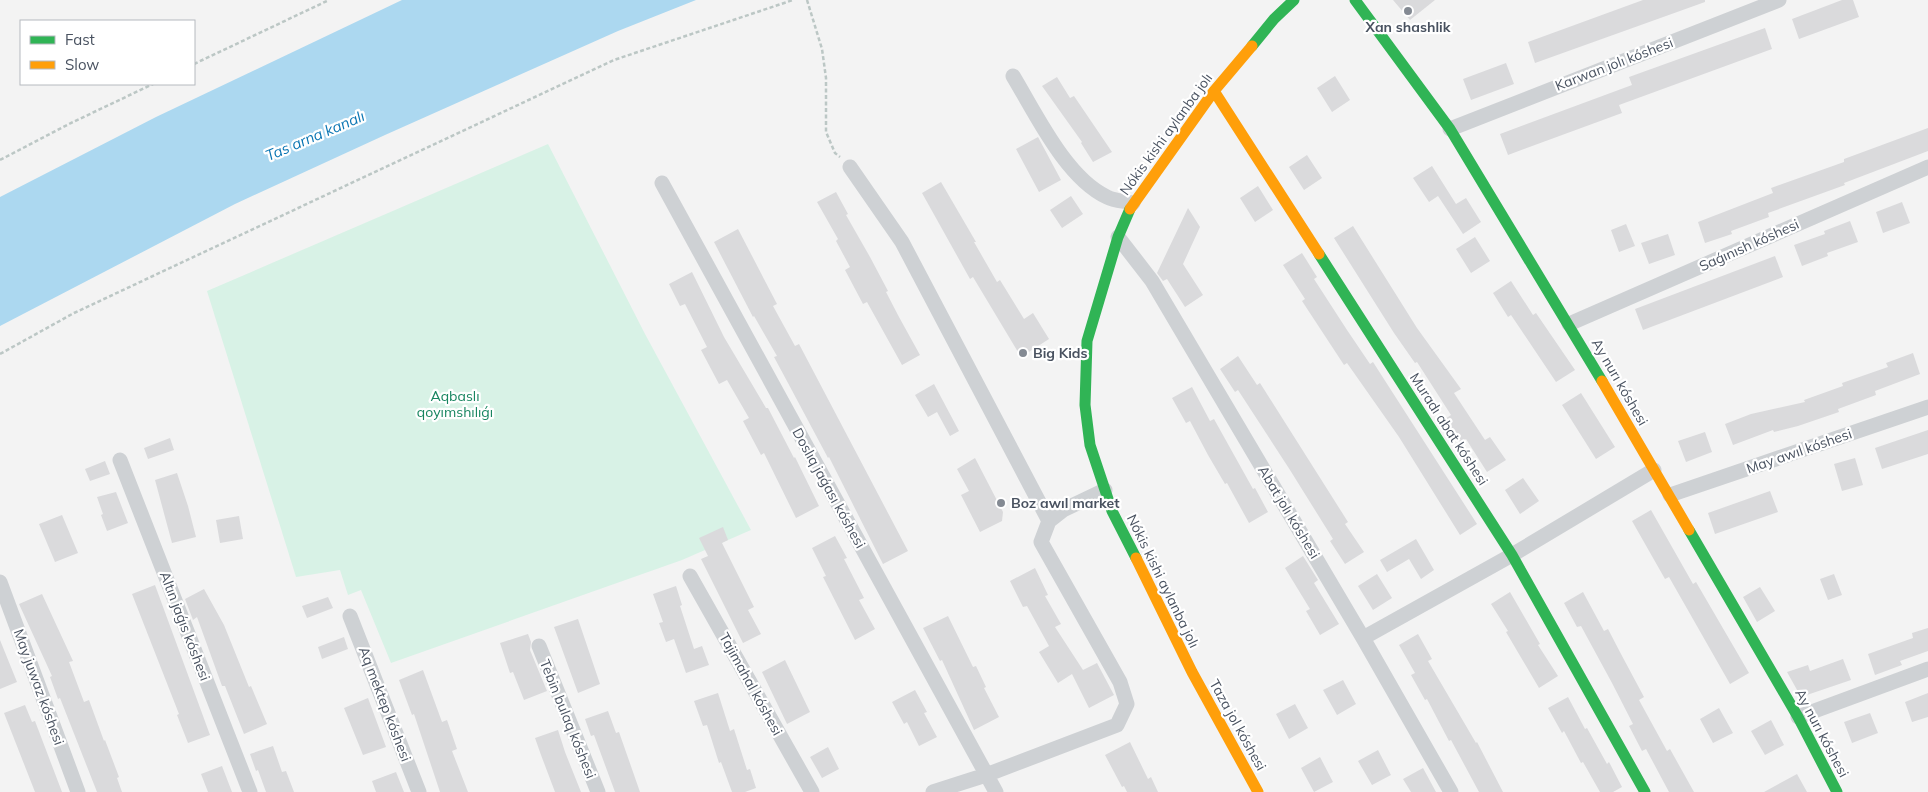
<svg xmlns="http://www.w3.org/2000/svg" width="1928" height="792" font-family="Mulish,sans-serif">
	<rect width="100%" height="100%" fill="#f3f3f3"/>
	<path fill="#d8f2e6" d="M 548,144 L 645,334 L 751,530 L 682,560 L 391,663 L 361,590 L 348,595 L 340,570 L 296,577 L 207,291 Z"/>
	<path fill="#acd8f0" d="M 402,0 L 696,0 L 618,31 L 385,135 L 235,204 L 0,326 L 0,197 L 156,117 Z"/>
	<path fill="#dadadc" d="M 1393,0 L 1435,0 L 1410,20 Z
		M 1643,0 L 1705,0 L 1705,2 L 1535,63 L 1528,42 Z
		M 1842,0 L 1853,0 L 1859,17 L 1799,39 L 1792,19 Z
		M 1765,28 L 1772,49 L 1619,105 L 1622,113 L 1508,155 L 1500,134 L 1632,85 L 1629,77 Z
		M 1506,63 L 1514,84 L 1471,100 L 1463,79 Z
		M 1335,76 L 1350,100 L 1332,112 L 1317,88 Z
		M 1057,77 L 1070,98 L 1074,96 L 1112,152 L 1093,162 L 1081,143 L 1082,142 L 1042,86 Z
		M 1928,128 L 1928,151 L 1844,183 L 1845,185 L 1768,213 L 1769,217 L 1731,231 L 1732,234 L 1705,243 L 1698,222 L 1773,193 L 1771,188 L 1844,162 L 1844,159 Z
		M 1038,137 L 1061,180 L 1039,192 L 1016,149 Z
		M 1307,155 L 1322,178 L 1304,190 L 1289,167 Z
		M 1432,166 L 1456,204 L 1466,198 L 1481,222 L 1463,234 L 1438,196 L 1429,202 L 1413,178 Z
		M 941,182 L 976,242 L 974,242 L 997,282 L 1000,280 L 1024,319 L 1033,313 L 1049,339 L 1021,357 L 973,277 L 970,279 L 922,193 Z
		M 1258,186 L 1273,210 L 1255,222 L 1240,198 Z
		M 836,192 L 848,214 L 846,215 L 870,257 L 888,291 L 886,292 L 899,317 L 920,355 L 902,365 L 867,302 L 863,304 L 845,270 L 850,267 L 836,241 L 838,239 L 817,202 Z
		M 1071,196 L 1083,214 L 1062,228 L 1050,210 Z
		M 1902,202 L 1910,223 L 1883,233 L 1876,212 Z
		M 1188,208 L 1200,227 L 1183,264 L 1203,295 L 1185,307 L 1167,279 L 1163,281 L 1157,273 Z
		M 1850,221 L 1858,242 L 1827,253 L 1828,256 L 1802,266 L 1794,245 L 1825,234 L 1824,231 Z
		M 1626,224 L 1635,246 L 1619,252 L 1611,230 Z
		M 1353,226 L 1417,328 L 1461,389 L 1454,393 L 1485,440 L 1490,437 L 1506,460 L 1487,472 L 1466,439 L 1460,443 L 1445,419 L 1451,415 L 1417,362 L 1415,363 L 1394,333 L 1334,238 Z
		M 738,229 L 777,304 L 773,306 L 795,346 L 799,344 L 908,551 L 883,564 L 829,457 L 828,458 L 788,383 L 774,357 L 777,356 L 754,316 L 753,317 L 714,242 Z
		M 1668,234 L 1675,255 L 1649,264 L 1641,243 Z
		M 1475,237 L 1490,261 L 1471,273 L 1456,249 Z
		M 1302,253 L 1317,277 L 1314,279 L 1347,330 L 1370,364 L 1373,362 L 1477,524 L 1460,535 L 1399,437 L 1347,363 L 1344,365 L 1302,301 L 1305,299 L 1283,265 Z
		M 1775,256 L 1783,277 L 1643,330 L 1635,309 Z
		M 692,272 L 724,337 L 766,408 L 768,408 L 794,458 L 795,457 L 819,506 L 796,518 L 764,453 L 761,455 L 743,421 L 749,418 L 727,380 L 719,384 L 701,350 L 707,347 L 685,304 L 680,306 L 669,284 Z
		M 1511,281 L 1533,315 L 1536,313 L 1575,370 L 1556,382 L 1511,315 L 1508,317 L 1493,293 Z
		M 1913,353 L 1920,374 L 1875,391 L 1876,395 L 1838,409 L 1839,412 L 1798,426 L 1774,432 L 1773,430 L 1733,445 L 1725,424 L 1751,414 L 1805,402 L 1804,400 L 1843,386 L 1842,383 L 1888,367 L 1886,363 Z
		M 1238,356 L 1257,385 L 1260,383 L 1348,522 L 1345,524 L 1364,552 L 1345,564 L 1330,541 L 1333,539 L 1290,470 L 1238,390 L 1235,392 L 1220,369 Z
		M 934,384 L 959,431 L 950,436 L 937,412 L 928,417 L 915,395 Z
		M 1192,387 L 1210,421 L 1214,419 L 1253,489 L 1255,488 L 1268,512 L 1249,523 L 1227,483 L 1225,484 L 1208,455 L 1190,421 L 1186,423 L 1172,398 Z
		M 1581,393 L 1615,447 L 1596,459 L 1562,405 Z
		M 1928,430 L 1928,454 L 1882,469 L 1875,448 Z
		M 1705,432 L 1712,452 L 1686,462 L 1678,441 Z
		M 170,438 L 174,450 L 148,459 L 144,448 Z
		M 975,458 L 1003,512 L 1002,521 L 980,532 L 961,495 L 969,491 L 957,469 Z
		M 1855,458 L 1863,485 L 1842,491 L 1834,464 Z
		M 105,461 L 110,474 L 90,481 L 85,469 Z
		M 177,473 L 188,506 L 196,537 L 172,543 L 155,480 Z
		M 1523,478 L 1539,501 L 1520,514 L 1505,490 Z
		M 1770,491 L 1778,512 L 1715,534 L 1708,513 Z
		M 116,492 L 128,523 L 107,531 L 101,515 L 103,514 L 97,497 Z
		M 1651,510 L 1693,584 L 1696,582 L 1749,673 L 1730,684 L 1669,577 L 1665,579 L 1632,521 Z
		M 62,515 L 78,553 L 55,562 L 39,524 Z
		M 239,516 L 243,539 L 220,543 L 216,520 Z
		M 723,527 L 728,540 L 722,543 L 754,607 L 748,610 L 761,634 L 743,643 L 701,559 L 708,556 L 699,538 Z
		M 835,536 L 847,558 L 844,559 L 864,598 L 859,600 L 875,629 L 855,640 L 823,577 L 826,576 L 812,548 Z
		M 1416,539 L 1434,570 L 1421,579 L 1409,559 L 1387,572 L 1380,560 Z
		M 1303,556 L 1318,580 L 1314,583 L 1339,624 L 1320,635 L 1306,611 L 1310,609 L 1285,568 Z
		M 1035,568 L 1048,595 L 1045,596 L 1061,624 L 1055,627 L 1083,670 L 1097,663 L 1114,695 L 1089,708 L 1072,674 L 1058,683 L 1039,652 L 1049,646 L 1027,606 L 1023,607 L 1010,581 Z
		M 1377,574 L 1392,598 L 1373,610 L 1358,586 Z
		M 1834,574 L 1842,595 L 1828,600 L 1820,579 Z
		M 155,585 L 210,735 L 188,743 L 177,715 L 179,714 L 132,594 Z
		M 676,586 L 682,605 L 680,606 L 694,649 L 702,646 L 709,665 L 686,673 L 674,639 L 666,642 L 659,623 L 663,622 L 653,594 Z
		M 1760,587 L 1775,611 L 1757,622 L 1743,597 Z
		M 204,589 L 224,625 L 249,687 L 251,686 L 267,724 L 244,734 L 225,686 L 222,686 L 197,617 L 193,620 L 185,599 Z
		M 1510,592 L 1540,644 L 1538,645 L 1558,676 L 1539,688 L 1506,632 L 1508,631 L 1491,604 Z
		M 1583,592 L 1604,631 L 1608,629 L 1621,654 L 1644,697 L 1639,700 L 1667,751 L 1670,749 L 1694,792 L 1669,792 L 1646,749 L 1642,751 L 1629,726 L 1633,724 L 1612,683 L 1581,626 L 1577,627 L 1564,603 Z
		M 42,594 L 73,661 L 69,662 L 84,702 L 89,700 L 104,741 L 105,740 L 119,777 L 117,778 L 122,792 L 97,792 L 60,698 L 58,699 L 50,677 L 52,676 L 19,604 Z
		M 328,597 L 333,608 L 307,618 L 302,606 Z
		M 948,616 L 973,667 L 976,666 L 986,687 L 984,688 L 999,717 L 974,730 L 942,660 L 940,661 L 923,628 Z
		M 578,619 L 600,684 L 578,693 L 554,627 Z
		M 1928,628 L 1928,651 L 1900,661 L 1902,665 L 1875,675 L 1868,654 L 1913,638 L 1912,633 Z
		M 528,634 L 531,642 L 530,650 L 547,691 L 524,700 L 513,672 L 510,673 L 500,643 Z
		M 1418,634 L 1432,659 L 1428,661 L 1476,743 L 1477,742 L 1503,792 L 1479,792 L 1451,740 L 1449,741 L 1427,699 L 1425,700 L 1411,675 L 1415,673 L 1399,645 Z
		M 344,637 L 348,649 L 322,659 L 318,647 Z
		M 0,640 L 17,682 L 0,689 Z
		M 1843,659 L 1851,680 L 1801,697 L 1787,672 L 1808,665 L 1810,671 Z
		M 785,660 L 810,712 L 787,724 L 762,672 Z
		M 423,670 L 442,722 L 447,720 L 457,749 L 452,751 L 468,792 L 440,792 L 414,714 L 412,715 L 399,680 Z
		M 1343,680 L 1356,704 L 1337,715 L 1323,690 Z
		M 915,690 L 927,712 L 924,713 L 937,737 L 919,746 L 907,722 L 904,724 L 892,702 Z
		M 718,693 L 730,731 L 734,729 L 747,770 L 750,769 L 756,788 L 745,792 L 732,792 L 721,762 L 719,763 L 707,725 L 703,726 L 694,701 Z
		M 1928,693 L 1928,717 L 1912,722 L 1905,702 Z
		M 1568,697 L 1585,729 L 1587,728 L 1607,764 L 1609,762 L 1622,787 L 1613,792 L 1600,792 L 1583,762 L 1581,763 L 1564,731 L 1562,733 L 1548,708 Z
		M 368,698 L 386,747 L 363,755 L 344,708 Z
		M 1295,704 L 1308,728 L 1289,739 L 1276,714 Z
		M 25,705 L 32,722 L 35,721 L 62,792 L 35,792 L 4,713 Z
		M 1719,708 L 1733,733 L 1713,743 L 1700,719 Z
		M 608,711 L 616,733 L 619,732 L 640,792 L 615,792 L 594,735 L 591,736 L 585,719 Z
		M 1870,713 L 1878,733 L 1852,743 L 1844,722 Z
		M 1771,720 L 1784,745 L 1765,755 L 1751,731 Z
		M 558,730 L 565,752 L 581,792 L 555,792 L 541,755 L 535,738 Z
		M 1130,742 L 1148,779 L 1151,777 L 1158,792 L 1127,792 L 1124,786 L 1122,787 L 1105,755 Z
		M 273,746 L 282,772 L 286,771 L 294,792 L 266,792 L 258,770 L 256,771 L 250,754 Z
		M 828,747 L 839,769 L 822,778 L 810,757 Z
		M 1378,750 L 1391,775 L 1372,785 L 1358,761 Z
		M 1320,757 L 1333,782 L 1314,792 L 1301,768 Z
		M 222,766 L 232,792 L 208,792 L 201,774 Z
		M 1423,768 L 1436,792 L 1411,792 L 1403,779 Z
		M 396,772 L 404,792 L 376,792 L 372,781 Z
		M 1797,774 L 1807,792 L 1764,792 Z"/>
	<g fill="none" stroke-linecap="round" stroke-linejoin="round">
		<path stroke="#bcc7c5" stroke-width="2.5" stroke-dasharray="4 2.5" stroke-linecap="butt" d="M 807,0 L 822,49 L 826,78 L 826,132 L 835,153 L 840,157
			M 194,64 L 329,0
			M 0,160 L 71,123 L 153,84
			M 0,354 L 74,313 L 614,60 L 793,0"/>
		<path stroke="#ced1d4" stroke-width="15" d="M 1013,76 C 1036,114 1066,178 1107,197 C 1114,201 1125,201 1133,203
			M 1450,129 L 1779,0
			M 850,167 L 902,242 L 1049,521
			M 662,183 L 996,792
			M 1118,237 L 1152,281 L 1363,638 L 1451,792
			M 1569,324 L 1928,167
			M 120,460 L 250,792
			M 1670,495 L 1928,407
			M 690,576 L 812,792
			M 0,582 L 78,792
			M 350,616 L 419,792
			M 1363,638 L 1512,555 L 1654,470
			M 539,646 L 598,792
			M 1798,717 L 1928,669
			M 933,792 L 986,775 L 1117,725 L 1127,704 L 1120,682 L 1041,542 L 1049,521 L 1063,510 L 1105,490"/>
		<path stroke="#30b455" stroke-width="11" d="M 1355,0 L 1450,129 L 1602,381
			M 1252,46 L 1274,19 L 1294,0
			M 1130,209 L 1118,237 L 1087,341 L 1085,405 L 1090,445 L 1112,511 L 1136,558
			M 1319,254 L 1512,555 L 1645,792
			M 1689,530 L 1798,717 L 1837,792"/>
		<path stroke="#ff9f0a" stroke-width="11" d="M 1214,91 L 1319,254
			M 1130,209 L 1214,91 L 1252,46
			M 1602,381 L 1689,530
			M 1136,558 L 1192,672 L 1258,792"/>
	</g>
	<g fill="#848a93" stroke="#fff" stroke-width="2">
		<circle cx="1408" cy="11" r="5"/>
		<circle cx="1023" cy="353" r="5"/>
		<circle cx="1001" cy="503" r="5"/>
	</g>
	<g text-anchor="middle" stroke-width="4.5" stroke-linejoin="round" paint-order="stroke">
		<g font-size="14" font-weight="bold" fill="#495260" stroke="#fff" text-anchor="start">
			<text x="1408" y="32" text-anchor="middle">Xan shashlik</text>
			<text x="1033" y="358">Big Kids</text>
			<text x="1011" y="508">Boz awıl market</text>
		</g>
		<g font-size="14" fill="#495260" stroke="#fff">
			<text transform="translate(1614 64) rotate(-21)" y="5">Karwan jolı kóshesi</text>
			<text transform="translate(1166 134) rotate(-54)" y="5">Nókis kishi aylanba jolı</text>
			<text transform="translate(1749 245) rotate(-24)" y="5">Saǵınısh kóshesi</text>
			<text transform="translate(1620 382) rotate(60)" y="5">Ay nurı kóshesi</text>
			<text transform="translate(1449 429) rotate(57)" y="5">Muradı abat kóshesi</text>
			<text transform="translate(1799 451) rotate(-19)" y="5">May awıl kóshesi</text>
			<text transform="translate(829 488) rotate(61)" y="5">Doslıq jaǵası kóshesi</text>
			<text transform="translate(1289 512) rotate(59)" y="5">Abat jolı kóshesi</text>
			<text transform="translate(1163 581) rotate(64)" y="5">Nókis kishi aylanba jolı</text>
			<text transform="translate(185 626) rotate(69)" y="5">Altın jaǵıs kóshesi</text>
			<text transform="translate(751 684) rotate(61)" y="5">Tajimahal kóshesi</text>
			<text transform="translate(39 687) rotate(70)" y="5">May juwaz kóshesi</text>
			<text transform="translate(385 704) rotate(69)" y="5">Aq mektep kóshesi</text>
			<text transform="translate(568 719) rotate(68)" y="5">Tebin bulaq kóshesi</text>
			<text transform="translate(1238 725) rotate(61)" y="5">Taza jol kóshesi</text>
			<text transform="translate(1822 733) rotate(62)" y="5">Ay nurı kóshesi</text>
		</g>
		<g font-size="14" fill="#16855f" stroke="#fff">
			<text x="455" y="401">Aqbaslı<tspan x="455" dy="16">qoyımshılıǵı</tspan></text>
		</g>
		<g font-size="15" font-style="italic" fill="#0975b3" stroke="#fff">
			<text transform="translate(315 136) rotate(-23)" y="5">Tas arna kanalı</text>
		</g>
	</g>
	<rect x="20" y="20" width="175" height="65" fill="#ffffff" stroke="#b6babf"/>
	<rect x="30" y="36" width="25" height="8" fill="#30b455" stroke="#b6babf"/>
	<text x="65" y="45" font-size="15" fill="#495260">Fast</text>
	<rect x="30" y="61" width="25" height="8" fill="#ff9f0a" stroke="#b6babf"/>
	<text x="65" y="70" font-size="15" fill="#495260">Slow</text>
</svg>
